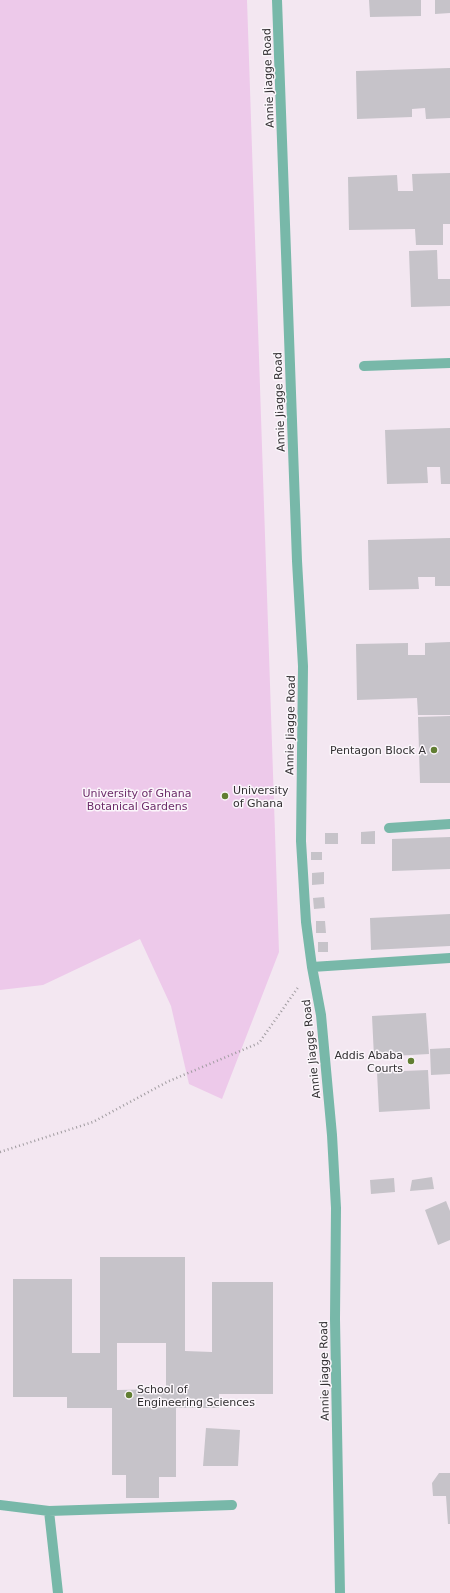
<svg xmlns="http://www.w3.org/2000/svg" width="450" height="1593" font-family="'DejaVu Sans',sans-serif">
	<rect width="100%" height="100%" fill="#fbf6fb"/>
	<path fill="#f3e7f1" d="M 0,0 L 450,0 L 450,1593 L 0,1593 Z"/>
	<path fill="#edc9ea" d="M 0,0 L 247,0 L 279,952 L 222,1099 L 189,1084 L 171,1006 L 140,939 L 43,985 L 0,990 Z"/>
	<path fill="#c6c3c9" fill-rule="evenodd" d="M 369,0 L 421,0 L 421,16 L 370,17 Z
		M 435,0 L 450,0 L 450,13 L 435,14 Z
		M 450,68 L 450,118 L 426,119 L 425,108 L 412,109 L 412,117 L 357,119 L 356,71 Z
		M 450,173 L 450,224 L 443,224 L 443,245 L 416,245 L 415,229 L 349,230 L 348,177 L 397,175 L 398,191 L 413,191 L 412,174 Z
		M 437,250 L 438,279 L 450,279 L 450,306 L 411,307 L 409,251 Z
		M 450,428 L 450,484 L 441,484 L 440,467 L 427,467 L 428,483 L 387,484 L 385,430 Z
		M 450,538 L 450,586 L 435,586 L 435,577 L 418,577 L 419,589 L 369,590 L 368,540 Z
		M 450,642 L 450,715 L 418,715 L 417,698 L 357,700 L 356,644 L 408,643 L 408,655 L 425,655 L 425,643 Z
		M 450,716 L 450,783 L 420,783 L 418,717 Z
		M 375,831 L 375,844 L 361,844 L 361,832 Z
		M 325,833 L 338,833 L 338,844 L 325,844 Z
		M 450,837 L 450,869 L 392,871 L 392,839 Z
		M 311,852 L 322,852 L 322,860 L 311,860 Z
		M 324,872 L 324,884 L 312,885 L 312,873 Z
		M 324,897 L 325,908 L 314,909 L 313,898 Z
		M 450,914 L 450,946 L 371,950 L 370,918 Z
		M 316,921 L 325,921 L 326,933 L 316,933 Z
		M 318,942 L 328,942 L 328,952 L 318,952 Z
		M 426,1013 L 429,1054 L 374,1057 L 372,1016 Z
		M 450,1048 L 450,1074 L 431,1075 L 430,1049 Z
		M 428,1070 L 430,1109 L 379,1112 L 377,1072 Z
		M 432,1177 L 434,1189 L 410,1191 L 412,1180 Z
		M 394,1178 L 395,1192 L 371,1194 L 370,1180 Z
		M 446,1201 L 450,1211 L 450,1240 L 438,1245 L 425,1210 Z
		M 100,1257 L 185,1257 L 185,1351 L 212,1352 L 212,1282 L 273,1282 L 273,1394 L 219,1394 L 219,1408 L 176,1408 L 176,1477 L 159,1477 L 159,1498 L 126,1498 L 126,1475 L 112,1475 L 112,1408 L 67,1408 L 67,1397 L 13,1397 L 13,1279 L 72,1279 L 72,1353 L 100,1353 ZM 117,1343 L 166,1343 L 166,1389 L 117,1390 Z
		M 206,1428 L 240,1430 L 238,1466 L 203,1466 Z
		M 439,1473 L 450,1473 L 450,1524 L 448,1524 L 446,1496 L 433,1496 L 432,1483 Z"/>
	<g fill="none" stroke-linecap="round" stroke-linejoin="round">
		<path stroke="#9f9b9f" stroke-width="2.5" stroke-dasharray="1 3" stroke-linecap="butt" d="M 0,1152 L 93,1122 L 167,1082 L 259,1043 L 299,986"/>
		<path stroke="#78b8a9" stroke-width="10" d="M 277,0 L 297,561 L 303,666 L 301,841 L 306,922 L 312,967 L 321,1015 L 332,1135 L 336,1208 L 335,1319 L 340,1593
			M 364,366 L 450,363
			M 389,828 L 450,824
			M 312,967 L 450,958
			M 0,1505 L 49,1511 L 232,1505
			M 49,1511 L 58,1593"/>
	</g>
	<g fill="#617e32" stroke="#fbf6fb" stroke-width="1.5">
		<circle cx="434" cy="750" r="4"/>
		<circle cx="225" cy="796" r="4"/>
		<circle cx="411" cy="1061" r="4"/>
		<circle cx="129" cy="1395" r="4"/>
	</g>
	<g text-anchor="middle" stroke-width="3" stroke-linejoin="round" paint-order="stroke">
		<g font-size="11" fill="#333133" stroke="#fbf6fb">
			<text transform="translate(268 78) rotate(-92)" y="4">Annie Jiagge Road</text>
			<text transform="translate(279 402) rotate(-92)" y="4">Annie Jiagge Road</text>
			<text transform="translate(290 725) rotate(-89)" y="4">Annie Jiagge Road</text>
			<text transform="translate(311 1049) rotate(-96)" y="4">Annie Jiagge Road</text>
			<text transform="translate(324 1371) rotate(-91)" y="4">Annie Jiagge Road</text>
		</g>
		<g font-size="11" fill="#333133" stroke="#fbf6fb" text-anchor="end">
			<text x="426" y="754">Pentagon Block A</text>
			<text x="233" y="794" text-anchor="start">University<tspan x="233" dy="13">of Ghana</tspan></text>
			<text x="403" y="1059">Addis Ababa<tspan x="403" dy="13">Courts</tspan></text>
			<text x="137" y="1393" text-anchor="start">School of<tspan x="137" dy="13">Engineering Sciences</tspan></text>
		</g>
		<g font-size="11" fill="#6c2b69" stroke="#fbf6fb">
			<text x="137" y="797">University of Ghana<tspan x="137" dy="13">Botanical Gardens</tspan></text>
		</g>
	</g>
</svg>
